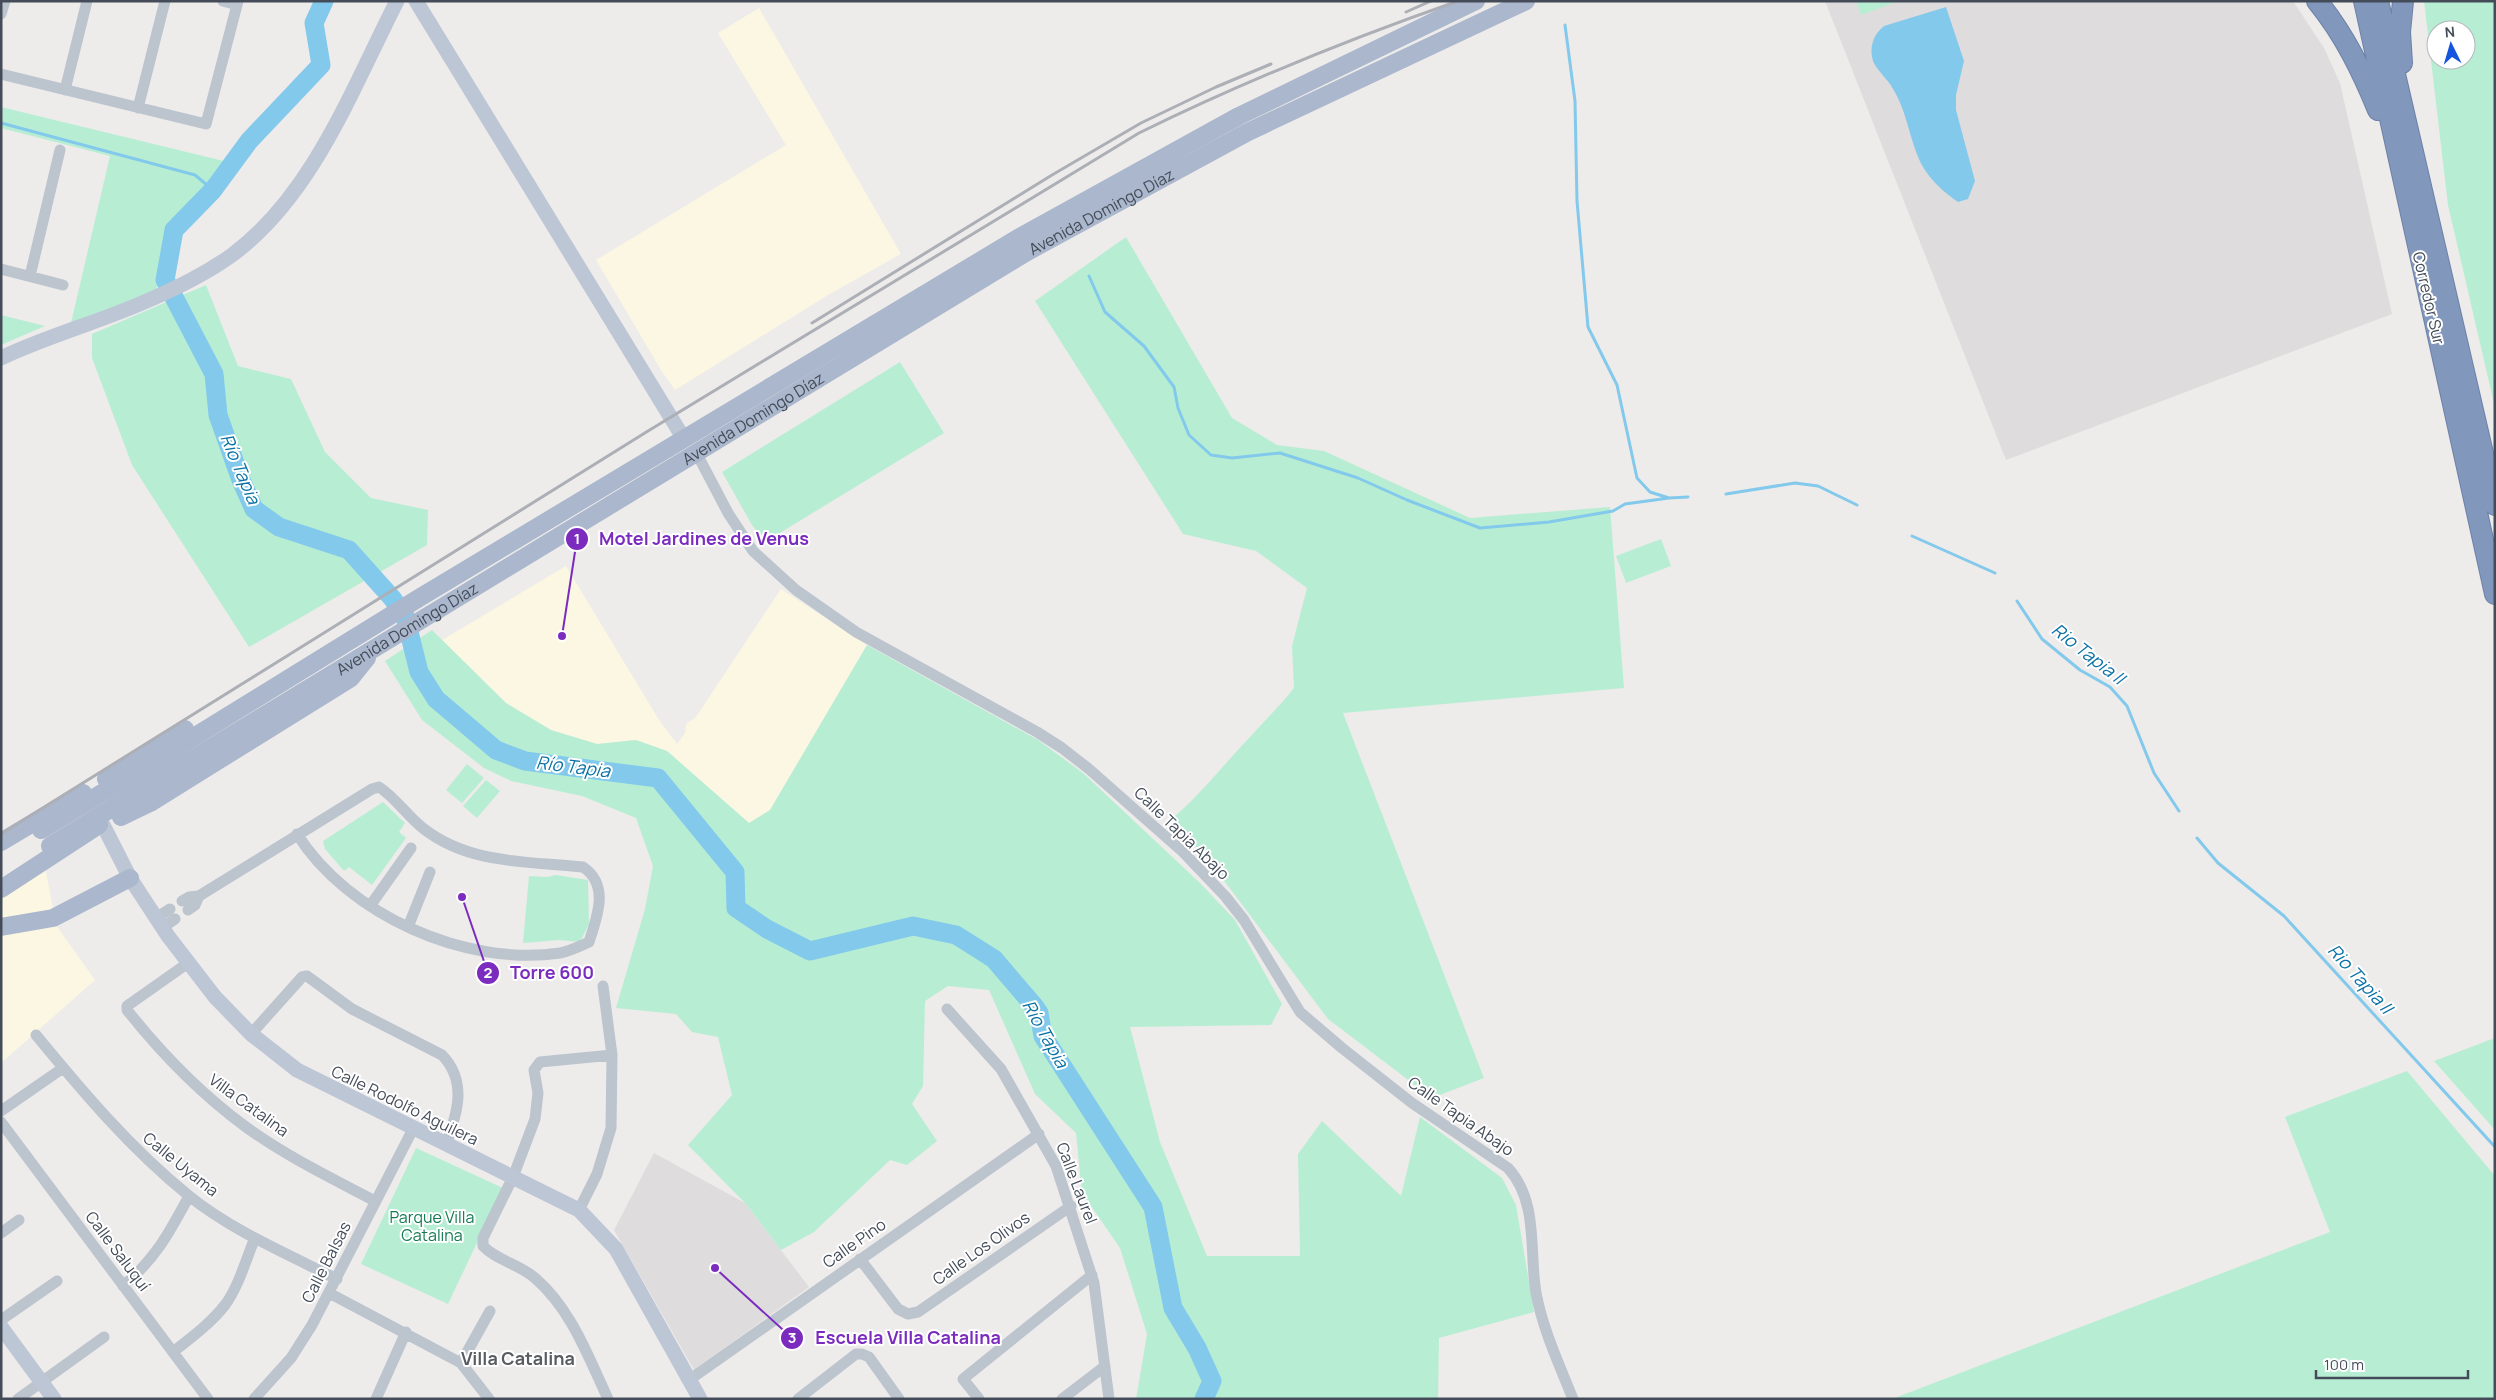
<svg xmlns="http://www.w3.org/2000/svg" width="2496" height="1400" font-family="Manrope,sans-serif">
	<rect width="100%" height="100%" fill="#eeebeb"/>
	<path fill="#fbf7e2" d="M 759,8 L 901,254 L 828,295 L 675,390 L 661,370 L 596,260 L 786,145 L 718,33 Z
		M 566,566 L 659,720 L 677,744 L 685,733 L 686,724 L 696,717 L 781,589 L 867,645 L 770,810 L 749,823 L 667,751 L 636,740 L 597,744 L 551,730 L 506,703 L 442,640 Z
		M 44,861 L 56,925 L 95,980 L 1,1063 L 1,883 Z"/>
	<path fill="#dfdcdd" d="M 1825,1 L 2293,1 L 2324,48 L 2340,83 L 2392,314 L 2006,460 Z
		M 654,1153 L 745,1203 L 809,1287 L 694,1370 L 614,1230 Z"/>
	<path fill="#b7eed3" fill-rule="evenodd" d="M 1856,1 L 1899,1 L 1861,15 Z
		M 2424,1 L 2495,1 L 2495,408 L 2448,205 ZM 2436,30 L 2466,30 L 2466,60 L 2436,60 Z
		M 1,107 L 228,162 L 169,237 L 156,291 L 71,323 L 110,156 L 1,128 Z
		M 1126,237 L 1232,418 L 1277,445 L 1324,451 L 1470,518 L 1610,507 L 1624,688 L 1343,713 L 1484,1078 L 1432,1098 L 1328,1019 L 1204,854 L 1169,821 C 1200,796 1222,766 1250,737 C 1265,720 1280,706 1294,688 L 1292,646 L 1307,588 L 1256,551 L 1183,534 L 1035,301 Z
		M 206,285 L 238,366 L 291,379 L 325,452 L 371,498 L 428,510 L 427,545 L 249,647 L 132,465 L 92,358 L 92,334 Z
		M 1,315 L 45,326 L 1,345 Z
		M 900,362 L 944,433 L 765,542 L 752,525 L 722,472 Z
		M 1661,539 L 1671,566 L 1626,583 L 1616,556 Z
		M 432,630 L 506,703 L 551,730 L 597,744 L 636,740 L 667,751 L 749,823 L 770,810 L 867,645 L 1038,740 L 1083,773 L 1201,884 L 1235,920 L 1282,1004 L 1271,1025 L 1130,1027 L 1160,1142 L 1207,1256 L 1300,1256 L 1298,1154 L 1322,1121 L 1401,1196 L 1420,1117 L 1502,1178 L 1516,1205 L 1534,1312 L 1439,1338 L 1438,1399 L 1136,1399 L 1147,1334 L 1120,1248 L 1082,1193 L 1076,1133 L 1035,1094 L 989,990 L 948,986 L 925,1001 L 923,1086 L 912,1104 L 937,1141 L 907,1165 L 890,1160 L 814,1232 L 781,1250 L 745,1203 L 688,1145 L 732,1095 L 718,1037 L 692,1032 L 676,1014 L 616,1008 L 645,909 L 653,866 L 636,818 L 582,796 L 511,781 L 484,768 L 422,720 L 385,661 Z
		M 467,764 L 484,778 L 462,803 L 446,790 Z
		M 486,780 L 500,791 L 477,818 L 463,806 Z
		M 383,802 L 405,823 L 399,832 L 406,838 L 372,885 L 349,867 L 344,871 L 325,849 L 323,841 Z
		M 556,875 L 588,880 L 589,924 L 580,942 L 559,940 L 523,943 L 529,876 L 547,877 Z
		M 2495,1038 L 2495,1130 L 2434,1061 Z
		M 2407,1071 L 2495,1176 L 2495,1399 L 1892,1399 L 2330,1232 L 2285,1117 Z
		M 416,1148 L 503,1188 L 448,1304 L 361,1264 Z"/>
	<path fill="#83c9ec" d="M 1946,7 L 1964,61 L 1956,95 L 1956,110 L 1975,181 L 1968,199 L 1958,202 C 1945,193 1932,182 1923,167 C 1910,144 1908,113 1893,89 C 1888,79 1877,71 1873,61 C 1869,47 1873,35 1884,26 Z"/>
	<g fill="none" stroke-linecap="round" stroke-linejoin="round">
		<path stroke="#83c9ec" stroke-width="3" d="M 1565,25 L 1575,101 L 1577,201 L 1588,327 L 1617,385 L 1637,478 L 1650,492 L 1669,498 L 1688,497
			M 1,123 L 195,175 L 213,190
			M 1089,276 L 1105,312 L 1144,346 L 1174,387 L 1178,408 L 1189,435 L 1211,455 L 1232,458 L 1280,453 L 1358,478 L 1407,500 L 1480,528 L 1549,522 L 1613,511 L 1625,504 L 1669,498
			M 1726,494 L 1795,483 L 1818,486 L 1857,505
			M 1912,536 L 1995,573
			M 2017,601 L 2042,639 L 2080,670 L 2110,687 L 2127,706 L 2154,773 L 2179,811
			M 2197,838 L 2218,863 L 2284,916 L 2495,1147"/>
		<path stroke="#83c9ec" stroke-width="19" d="M 324,1 L 314,23 L 321,65 L 249,141 L 213,190 L 174,230 L 165,280 L 214,374 L 218,415 L 241,480 L 254,509 L 279,527 L 349,550 L 392,598 L 405,616 L 419,672 L 436,699 L 496,750 L 525,761 L 658,778 L 735,872 L 736,908 L 767,929 L 810,951 L 913,926 L 956,935 L 994,959 L 1035,1007 L 1039,1013 L 1043,1036 L 1153,1207 L 1173,1308 L 1197,1348 L 1212,1381 L 1204,1399"/>
		<g stroke="#6d81a8" stroke-width="22">
			<path id="highway" d="M 2317,1 C 2344,34 2362,71 2378,110
				M 2364,1 L 2495,594
				M 2378,1 L 2495,505
				M 2402,63 L 2400,32 L 2403,1"/>
		</g>
		<path stroke="#bcc4ce" stroke-width="11" d="M 223,1 L 237,5
			M 1,14 L 5,1
			M 1,74 L 206,124 L 238,1
			M 65,90 L 87,1
			M 138,108 L 165,1
			M 1,269 L 63,285
			M 30,276 L 60,150
			M 697,454 L 728,513 L 753,551 L 796,590 L 856,632 L 1037,732 L 1062,748 L 1089,769 L 1183,852 L 1225,896 L 1244,920 L 1300,1012 L 1342,1048 L 1412,1103 L 1508,1168 C 1539,1202 1529,1252 1536,1293 C 1543,1330 1559,1364 1573,1399
			M 182,901 L 189,897 L 199,896 L 372,789 L 379,787 C 396,798 408,817 424,829 C 471,865 528,861 583,867 C 610,885 597,917 589,942 C 580,946 570,951 560,953 C 466,967 348,915 297,834
			M 370,906 L 411,848
			M 188,910 L 195,905 L 199,896
			M 156,918 L 170,909
			M 408,927 L 430,872
			M 162,928 L 175,919
			M 188,963 L 127,1006 L 127,1010 C 162,1054 201,1094 246,1127 C 286,1156 331,1178 375,1201
			M 947,1009 L 1001,1069 L 1056,1166 L 1094,1283 L 1109,1399
			M 251,1034 L 302,977 L 307,976 L 352,1009 L 442,1055 C 468,1082 457,1114 446,1145
			M 36,1035 C 83,1092 130,1148 188,1195 C 229,1229 289,1255 337,1279
			M 1,1111 L 63,1068
			M 1,1122 L 208,1399
			M 579,1210 L 597,1174 L 611,1128 L 612,1055 L 603,986
			M 1,1233 L 19,1220
			M 860,1259 L 898,1309 L 908,1314 L 918,1312 L 1071,1206
			M 123,1286 C 156,1258 169,1233 189,1196
			M 329,1293 L 461,1363 L 489,1399
			M 1,1320 L 57,1281
			M 173,1352 C 191,1338 211,1323 225,1305 C 239,1286 246,1259 255,1238
			M 461,1363 L 490,1311
			M 689,1380 L 1039,1134
			M 18,1399 L 104,1337
			M 254,1399 L 291,1358 L 312,1325 L 413,1129
			M 376,1399 L 406,1332
			M 608,1399 C 588,1356 571,1309 535,1278 C 519,1264 496,1260 483,1246 L 483,1238 L 513,1177 L 535,1119 L 538,1093 L 534,1070 L 540,1062 L 612,1055
			M 798,1399 L 856,1354 L 862,1354 L 869,1357 L 899,1399
			M 979,1399 L 963,1379 L 1092,1275
			M 1062,1399 L 1105,1366"/>
		<path stroke="#bdc6d5" stroke-width="15" d="M 416,1 L 684,439
			M 1,358 C 49,335 100,322 149,300 C 177,288 207,273 232,255 C 313,195 352,89 397,1
			M 103,825 L 130,878 L 168,936 L 215,997 L 251,1034 L 297,1070 L 579,1210 L 616,1249 L 700,1399
			M 1,1327 L 54,1399"/>
		<g stroke="#aab7cc" stroke-width="18">
			<path d="M 176,748 L 419,598 L 1018,238 L 1239,116 L 1476,1"/>
			<path id="s1" d="M 189,761 L 1027,252 L 1248,132 L 1526,1"/>
			<path d="M 106,779 L 185,729"/>
			<path d="M 121,817 L 150,803 L 351,678 L 367,658"/>
			<path d="M 1,842 L 83,793"/>
			<path d="M 1,889 L 99,825"/>
			<path d="M 1,927 L 53,918 L 130,878"/>
		</g>
		<use href="#highway" stroke="#8197bc" stroke-width="20"/>
		<path stroke="#adafb6" stroke-width="3" d="M 1406,12 L 1431,1
			M 812,323 L 1052,175 L 1141,123 L 1216,87 L 1271,64
			M 1,834 L 648,431 L 1139,133 C 1243,82 1349,39 1458,1"/>
		<path stroke="#aab7cc" stroke-width="18" d="M 41,830 L 176,748
			M 50,846 L 189,761"/>
	</g>
	<g text-anchor="middle" stroke-width="4" stroke-linejoin="round" paint-order="stroke">
		<g font-size="16" fill="#444c59" stroke="#fff">
			<text dy="6" stroke="none"><textPath href="#s1" startOffset="1065">Avenida Domingo Díaz</textPath></text>
			<text transform="translate(2429 298) rotate(77)" y="6">Corredor Sur</text>
			<text dy="6" stroke="none"><textPath href="#s1" startOffset="660">Avenida Domingo Díaz</textPath></text>
			<text dy="6" stroke="none"><textPath href="#s1" startOffset="255">Avenida Domingo Díaz</textPath></text>
			<text transform="translate(1182 833) rotate(44)" y="6">Calle Tapia Abajo</text>
			<text transform="translate(249 1105) rotate(36)" y="6">Villa Catalina</text>
			<text transform="translate(405 1105) rotate(26)" y="6">Calle Rodolfo Aguilera</text>
			<text transform="translate(1461 1116) rotate(35)" y="6">Calle Tapia Abajo</text>
			<text transform="translate(181 1164) rotate(39)" y="6">Calle Uyama</text>
			<text transform="translate(1077 1183) rotate(69)" y="6">Calle Laurel</text>
			<text transform="translate(854 1243) rotate(-35)" y="6">Calle Pino</text>
			<text transform="translate(981 1248) rotate(-35)" y="6">Calle Los Olivos</text>
			<text transform="translate(118 1251) rotate(53)" y="6">Calle Saluquí</text>
			<text transform="translate(326 1262) rotate(-63)" y="6">Calle Balsas</text>
		</g>
		<g font-size="16" fill="#157a54" stroke="#fff">
			<text x="432" y="1223">Parque Villa<tspan x="432" dy="18">Catalina</tspan></text>
		</g>
		<g font-size="18" font-style="italic" fill="#0a72a5" stroke="#fff">
			<text transform="translate(240 469) rotate(67)" y="6">Río Tapia</text>
			<text transform="translate(2088 654) rotate(38)" y="6">Rio Tapia II</text>
			<text transform="translate(573 767) rotate(7)" y="6">Río Tapia</text>
			<text transform="translate(2360 979) rotate(48)" y="6">Rio Tapia II</text>
			<text transform="translate(1045 1034) rotate(61)" y="6">Río Tapia</text>
		</g>
		<g font-size="18" font-weight="bold" fill="#585b60" stroke="#fff">
			<text x="518" y="1365">Villa Catalina</text>
		</g>
	</g>
	<path fill="none" stroke="#7b2cbf" stroke-width="2" d="M562 636L577 539M462 897L488 973M715 1268L792 1338"/>
	<g fill="#7b2cbf" stroke="#fff" stroke-width="2">
		<circle cx="562" cy="636" r="5"/>
		<circle cx="462" cy="897" r="5"/>
		<circle cx="715" cy="1268" r="5"/>
		<circle cx="577" cy="539" r="12"/>
		<circle cx="488" cy="973" r="12"/>
		<circle cx="792" cy="1338" r="12"/>
	</g>
	<g font-size="15" text-anchor="middle" font-weight="bold" fill="#fff">
		<text x="577" y="544">1</text>
		<text x="488" y="978">2</text>
		<text x="792" y="1343">3</text>
	</g>
	<g font-size="18" text-anchor="middle" font-weight="bold" fill="#7b2cbf" stroke="#fff" stroke-width="4" stroke-linejoin="round" paint-order="stroke">
		<text x="704" y="545">Motel Jardines de Venus</text>
		<text x="552" y="979">Torre 600</text>
		<text x="908" y="1344">Escuela Villa Catalina</text>
	</g>
	<rect width="2496" height="1400" fill="none" stroke="#444c59" stroke-width="5"/>
	<g transform="translate(2451 45) rotate(355)"><circle r="24" fill="#ffffff" stroke="#b4b7bd"/>
	<path d="M0-4L9 19L0 12L-9 19Z" fill="#1654de"/>
	<text y="-8" font-size="14" font-weight="bold" text-anchor="middle" fill="#444c59">N</text>
	</g>
	<path d="M2316 1370v8h152v-8" fill="none" stroke="#444c59" stroke-width="2.5"/>
	<text x="2324" y="1370" font-size="15" fill="#444c59" stroke="#ffffff" stroke-width="4" paint-order="stroke">100 m</text>
</svg>
